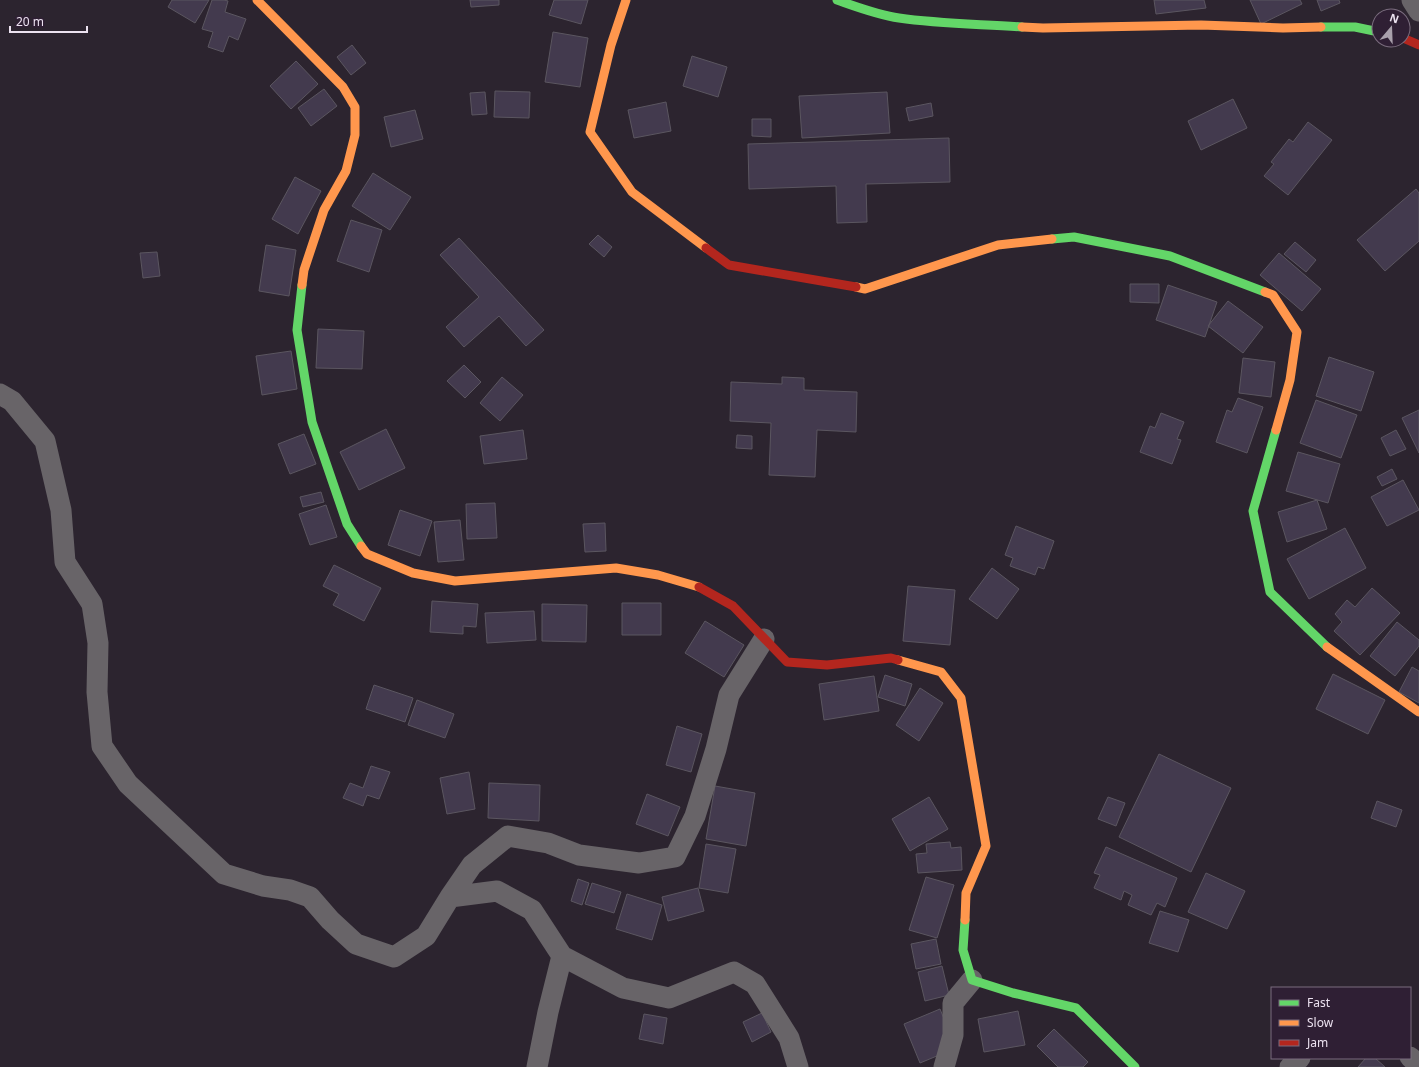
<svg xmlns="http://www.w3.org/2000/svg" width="1419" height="1067" font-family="'Noto Sans',sans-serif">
	<rect width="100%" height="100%" fill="#2c242f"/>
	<path fill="#433a4e" stroke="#5b5660" d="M 172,0 L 209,0 L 195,23 L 168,7 Z
		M 212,0 L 224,0 L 228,1 L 225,12 L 246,19 L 238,40 L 229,36 L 223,52 L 208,47 L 213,32 L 202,29 Z
		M 470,0 L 499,0 L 499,5 L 471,7 Z
		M 554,0 L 588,0 L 581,24 L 549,15 Z
		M 1154,0 L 1204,0 L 1206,8 L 1156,14 Z
		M 1250,0 L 1300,0 L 1302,4 L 1261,24 Z
		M 1317,0 L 1339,0 L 1340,3 L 1321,11 Z
		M 553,32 L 588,38 L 580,87 L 545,82 Z
		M 352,45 L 366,63 L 351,75 L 337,57 Z
		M 692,56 L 727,67 L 718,97 L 683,86 Z
		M 296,61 L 318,84 L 291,109 L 270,86 Z
		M 324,89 L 337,106 L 311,126 L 298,108 Z
		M 495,91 L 530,92 L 529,118 L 494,117 Z
		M 485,92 L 487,114 L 472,115 L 470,93 Z
		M 887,92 L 890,133 L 802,138 L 799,96 Z
		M 1233,99 L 1247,128 L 1201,150 L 1188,121 Z
		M 666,102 L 671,131 L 634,138 L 628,110 Z
		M 931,103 L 933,116 L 909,121 L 906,108 Z
		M 415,110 L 423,139 L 391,147 L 384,117 Z
		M 752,119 L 771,119 L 771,137 L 752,136 Z
		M 1308,122 L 1332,140 L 1288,195 L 1264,176 L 1274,164 L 1271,162 L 1289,139 L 1293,142 Z
		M 949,138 L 950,182 L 866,184 L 867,222 L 837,223 L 836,186 L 749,189 L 748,144 Z
		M 373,173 L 411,197 L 390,230 L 352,206 Z
		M 295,177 L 321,191 L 298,234 L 272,219 Z
		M 1416,189 L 1419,193 L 1419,241 L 1385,271 L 1357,240 Z
		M 351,220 L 382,230 L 369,272 L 337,261 Z
		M 598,235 L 612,247 L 604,257 L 589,244 Z
		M 459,238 L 544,330 L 526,346 L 499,316 L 464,347 L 446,327 L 479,297 L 440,255 Z
		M 1295,242 L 1316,260 L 1306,272 L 1284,254 Z
		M 266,245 L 296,250 L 289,296 L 259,291 Z
		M 157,252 L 160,276 L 143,278 L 140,253 Z
		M 1279,253 L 1321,289 L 1302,311 L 1260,275 Z
		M 1130,284 L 1159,284 L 1159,303 L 1130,302 Z
		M 1168,285 L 1217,302 L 1205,337 L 1156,320 Z
		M 1228,301 L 1263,327 L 1243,353 L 1208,326 Z
		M 318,329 L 364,331 L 362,369 L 316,368 Z
		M 291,351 L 297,389 L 262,395 L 256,356 Z
		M 1329,357 L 1374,372 L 1361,411 L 1316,396 Z
		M 1243,358 L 1275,362 L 1271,397 L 1239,393 Z
		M 464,365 L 481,382 L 465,398 L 447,381 Z
		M 502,377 L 523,395 L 500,421 L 480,403 Z
		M 782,377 L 804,378 L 804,390 L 857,392 L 856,432 L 817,430 L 815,477 L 769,475 L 771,423 L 730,421 L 731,382 L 782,384 Z
		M 1238,398 L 1263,407 L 1247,453 L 1216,442 L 1227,410 L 1232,412 Z
		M 1316,400 L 1357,415 L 1341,458 L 1300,443 Z
		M 1419,410 L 1419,453 L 1402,418 Z
		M 1161,413 L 1184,422 L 1177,439 L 1181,440 L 1172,464 L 1140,452 L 1150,426 L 1155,428 Z
		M 386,429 L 405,468 L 359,490 L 340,452 Z
		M 523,430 L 527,459 L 484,464 L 480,436 Z
		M 1396,430 L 1406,449 L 1390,456 L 1381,438 Z
		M 304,434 L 316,464 L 290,474 L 278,444 Z
		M 737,435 L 752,436 L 752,449 L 736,448 Z
		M 1298,452 L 1340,464 L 1328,503 L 1286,491 Z
		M 1392,469 L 1397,479 L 1382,486 L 1377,477 Z
		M 1403,480 L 1419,510 L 1387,526 L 1371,497 Z
		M 321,492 L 324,502 L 303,507 L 300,497 Z
		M 1317,500 L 1327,529 L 1287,542 L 1278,512 Z
		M 495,503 L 497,538 L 467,539 L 466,504 Z
		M 326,505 L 337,537 L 310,545 L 299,514 Z
		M 400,510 L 432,521 L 420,556 L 388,545 Z
		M 460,520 L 464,560 L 438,562 L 434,522 Z
		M 605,523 L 606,551 L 585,552 L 583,524 Z
		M 1016,526 L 1054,541 L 1044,569 L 1038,567 L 1035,575 L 1010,566 L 1013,558 L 1005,555 Z
		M 1345,528 L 1366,568 L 1309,599 L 1287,559 Z
		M 334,565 L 381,588 L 364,621 L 333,605 L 339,594 L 323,586 Z
		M 992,568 L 1019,589 L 997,619 L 969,599 Z
		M 908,586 L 955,590 L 950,645 L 903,641 Z
		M 1372,588 L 1400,613 L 1360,655 L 1334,631 L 1342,622 L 1335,614 L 1347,600 L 1355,607 Z
		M 432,601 L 478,604 L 476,627 L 463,626 L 463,634 L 430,632 Z
		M 622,603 L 661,603 L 661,635 L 622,635 Z
		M 542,604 L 587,605 L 586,642 L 542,641 Z
		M 534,611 L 536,640 L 487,643 L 485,613 Z
		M 705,621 L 744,645 L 724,677 L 685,653 Z
		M 1397,622 L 1419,640 L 1419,646 L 1395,676 L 1370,656 Z
		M 1412,667 L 1419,671 L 1419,703 L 1399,692 Z
		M 1333,674 L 1385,700 L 1368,734 L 1316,709 Z
		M 885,675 L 912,684 L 905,706 L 878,697 Z
		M 874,676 L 879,711 L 824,720 L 819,684 Z
		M 374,685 L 413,698 L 405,722 L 366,709 Z
		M 920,688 L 943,703 L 919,741 L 896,725 Z
		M 417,700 L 454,714 L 445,738 L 408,725 Z
		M 677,726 L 702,734 L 691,772 L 666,765 Z
		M 1159,754 L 1231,788 L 1191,872 L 1119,837 Z
		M 371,766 L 390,772 L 379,799 L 367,795 L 363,806 L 343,798 L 350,783 L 363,788 Z
		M 469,772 L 475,809 L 447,814 L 440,778 Z
		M 489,783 L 540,785 L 539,821 L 488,818 Z
		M 715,786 L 755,793 L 746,846 L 706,839 Z
		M 647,794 L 680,807 L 668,836 L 636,824 Z
		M 929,797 L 948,829 L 910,851 L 892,819 Z
		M 1108,797 L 1125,803 L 1116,826 L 1098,819 Z
		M 1377,801 L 1402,810 L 1396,827 L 1371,818 Z
		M 950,842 L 951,848 L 961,847 L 962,870 L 918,873 L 916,854 L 927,853 L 926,844 Z
		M 706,844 L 736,849 L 728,893 L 699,888 Z
		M 1106,847 L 1177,878 L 1165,907 L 1157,903 L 1151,915 L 1128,905 L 1132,895 L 1124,891 L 1121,900 L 1094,888 L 1100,875 L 1094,873 Z
		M 1206,873 L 1245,891 L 1227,929 L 1188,912 Z
		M 926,877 L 954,885 L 937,938 L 909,930 Z
		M 578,879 L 589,883 L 582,905 L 571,901 Z
		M 592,883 L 621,892 L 614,913 L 585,904 Z
		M 698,888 L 704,911 L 668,921 L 662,897 Z
		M 627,894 L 662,905 L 652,940 L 616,929 Z
		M 1160,911 L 1189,920 L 1178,952 L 1149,943 Z
		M 936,939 L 941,964 L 916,969 L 911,944 Z
		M 942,966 L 949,995 L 925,1001 L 918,972 Z
		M 940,1009 L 956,1048 L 920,1063 L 904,1024 Z
		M 1018,1011 L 1025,1045 L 984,1052 L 978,1019 Z
		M 762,1013 L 771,1032 L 752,1042 L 743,1022 Z
		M 644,1014 L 667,1018 L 663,1044 L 639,1039 Z
		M 1054,1029 L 1088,1062 L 1083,1067 L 1058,1067 L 1037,1046 Z
		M 1366,1058 L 1375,1058 L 1385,1067 L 1358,1067 Z"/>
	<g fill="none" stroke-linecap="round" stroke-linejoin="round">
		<path stroke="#686468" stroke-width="21" d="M 1412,0 L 1419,11
			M 0,394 L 12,401 L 45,441 L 61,510 L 65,562 L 92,604 L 98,643 L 97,692 L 102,746 L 128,784 L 224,874 L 263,886 L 290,890 L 310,897 L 330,920 L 356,944 L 394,957 L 426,936 L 450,897 L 472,865 L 508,836 L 548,843 L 579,855 L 639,863 L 675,857 L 695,816 L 716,749 L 729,695 L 764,639
			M 450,897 L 497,891 L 532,910 L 562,956 L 548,1012 L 537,1067
			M 562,956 L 623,988 L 669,998 L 734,972 L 755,984 L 789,1038 L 798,1067
			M 1410,1057 L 1419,1065
			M 944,1067 L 953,1035 L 953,1003 L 972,980
			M 1290,1067 L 1300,1058"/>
		<path stroke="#63d668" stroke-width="9" d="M 837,0 C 857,7 878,15 899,18 C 940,24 982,24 1022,27
			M 1321,27 L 1355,27 L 1379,32
			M 1052,239 L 1074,237 L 1170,256 L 1265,292
			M 302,285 L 297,330 L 312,422 L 347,524 L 361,546
			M 1276,430 L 1253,511 L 1270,592 L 1327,647
			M 965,920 L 963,950 L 972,980 L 1013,993 L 1076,1008 L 1135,1067"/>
		<path stroke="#ff974d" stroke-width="9" d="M 257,0 L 343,87 L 355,107 L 355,135 L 346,171 L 324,210 L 304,270 L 302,285
			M 626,0 L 611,45 L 590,132 L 632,192 L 706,248
			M 1022,27 L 1043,28 L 1201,25 L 1283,28 L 1321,27
			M 856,287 L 865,289 L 998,245 L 1052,239
			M 1265,292 L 1273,295 L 1297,332 L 1290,380 L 1276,430
			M 361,546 L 367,554 L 413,573 L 455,581 L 616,568 L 658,575 L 699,587
			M 1327,647 L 1419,712
			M 898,660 L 941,672 L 961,698 L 986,846 L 966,893 L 965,920"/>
		<path stroke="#b3261e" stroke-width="9" d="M 1403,38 L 1419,45
			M 706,248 L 729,265 L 856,287
			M 699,587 L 733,606 L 787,662 L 827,665 L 891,658 L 898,660"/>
	</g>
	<rect x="1271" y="987" width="140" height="72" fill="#2f1f34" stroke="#7b6d7f"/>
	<rect x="1279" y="1000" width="20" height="6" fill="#63d668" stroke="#7b6d7f"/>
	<text x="1307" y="1007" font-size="12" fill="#ece2f0">Fast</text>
	<rect x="1279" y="1020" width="20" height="6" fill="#ff974d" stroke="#7b6d7f"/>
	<text x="1307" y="1027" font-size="12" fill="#ece2f0">Slow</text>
	<rect x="1279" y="1040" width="20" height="6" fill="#b3261e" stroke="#7b6d7f"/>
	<text x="1307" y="1047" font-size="12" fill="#ece2f0">Jam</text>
	<g transform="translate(1391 28) rotate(19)"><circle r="19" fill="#2f1f34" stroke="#7b6d7f"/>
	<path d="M0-3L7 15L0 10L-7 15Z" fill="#a9a0ac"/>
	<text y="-6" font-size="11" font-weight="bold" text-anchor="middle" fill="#ece2f0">N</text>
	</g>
	<path d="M10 26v6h77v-6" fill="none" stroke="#ece2f0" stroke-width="2"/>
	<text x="16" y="26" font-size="12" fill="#ece2f0" stroke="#2f1f34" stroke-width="3" paint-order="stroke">20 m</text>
</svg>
